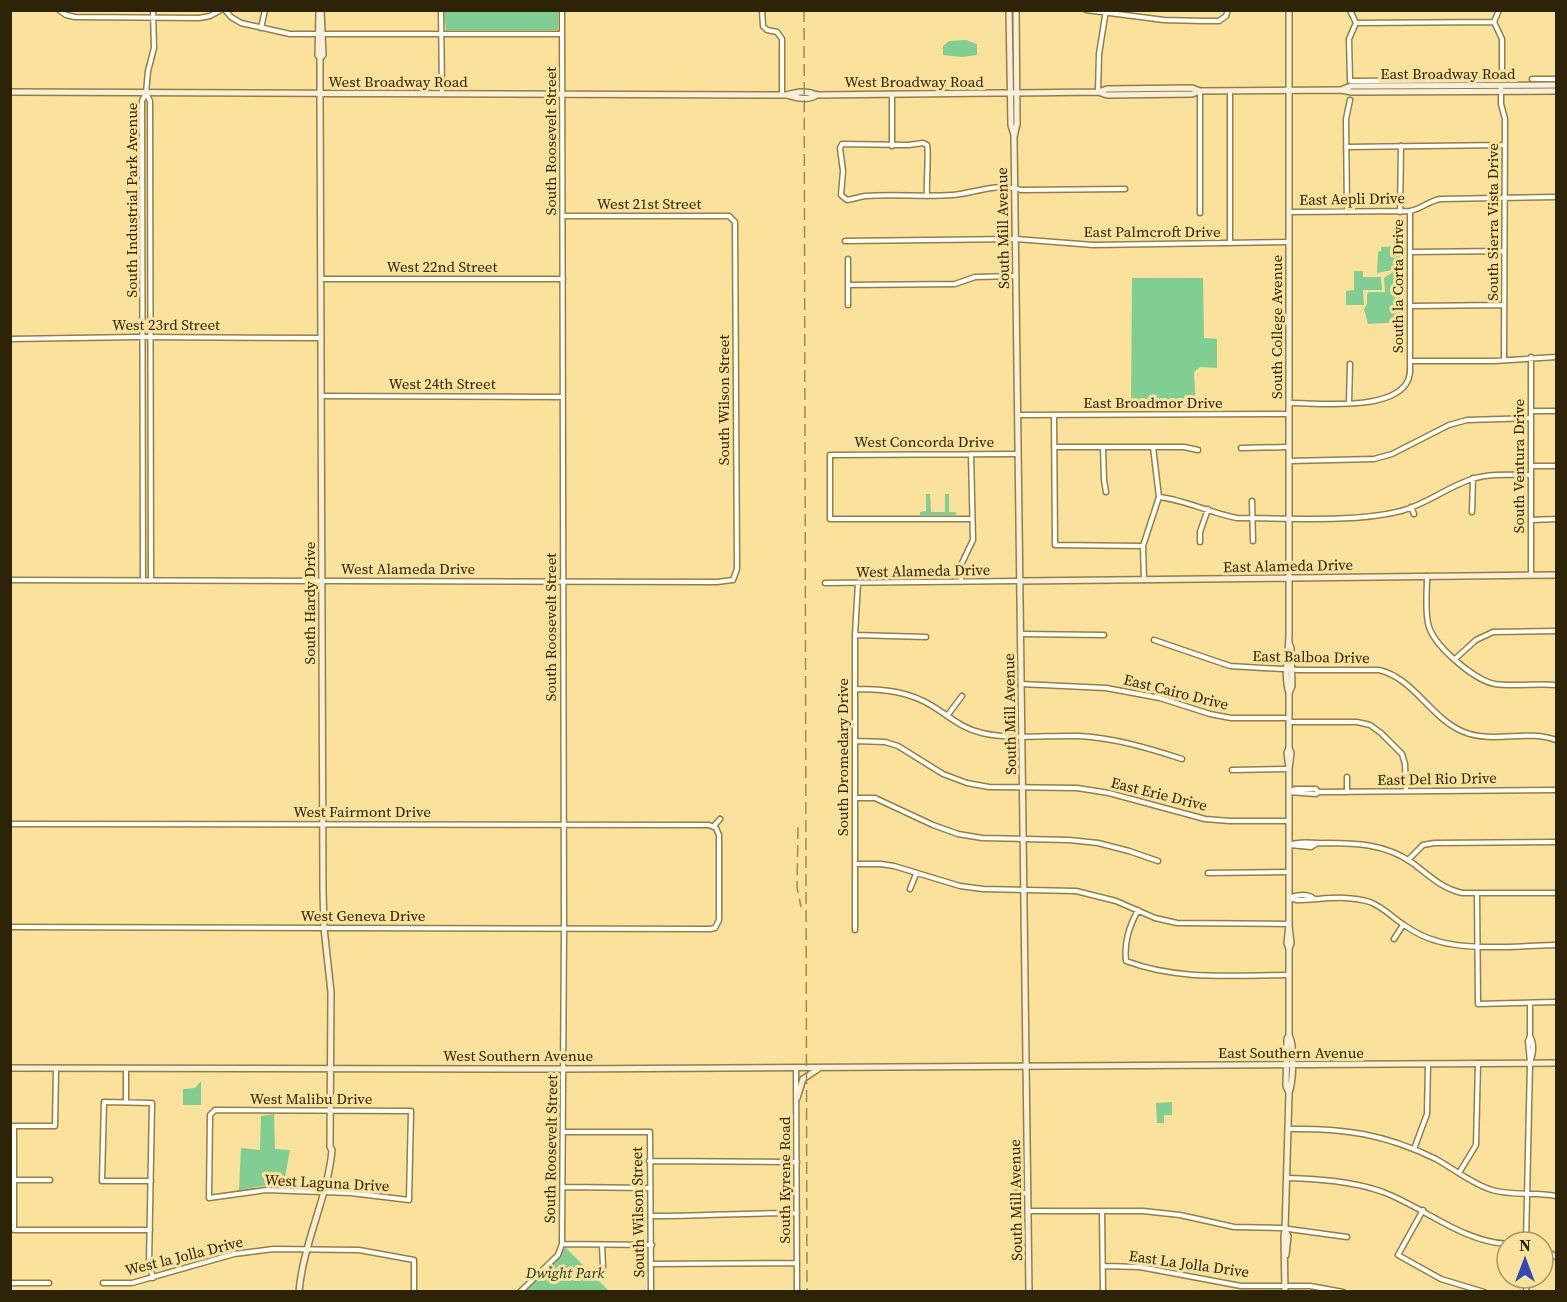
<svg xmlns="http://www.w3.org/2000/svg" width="1567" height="1302" font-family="'Source Serif 4',serif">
	<rect width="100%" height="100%" fill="#fae19c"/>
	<path fill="#80ce91" d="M 444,11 L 558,11 L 558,30 L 446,30 Z
		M 966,40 L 977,44 L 977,55 L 962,57 L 943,55 L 943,46 L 949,41 Z
		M 1404,246 L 1404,263 L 1400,269 L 1401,281 L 1404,287 L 1403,322 L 1368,324 L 1364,309 L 1367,304 L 1367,294 L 1369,292 L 1385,292 L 1384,278 L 1393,272 L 1392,270 L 1377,273 L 1378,252 L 1381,251 L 1381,247 Z
		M 1354,271 L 1363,271 L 1363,277 L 1381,277 L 1382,290 L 1363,290 L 1364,305 L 1346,305 L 1346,291 L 1354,290 Z
		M 1132,278 L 1203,278 L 1204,338 L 1217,339 L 1217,368 L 1200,367 L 1194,372 L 1196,406 L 1131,406 Z
		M 926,494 L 930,494 L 931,512 L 945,512 L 945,494 L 949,494 L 949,512 L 956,512 L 956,515 L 920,515 L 920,512 L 926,511 Z
		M 201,1081 L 201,1105 L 183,1105 L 183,1089 L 195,1088 Z
		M 1172,1102 L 1172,1115 L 1164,1115 L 1164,1123 L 1157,1123 L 1156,1103 Z
		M 274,1114 L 275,1149 L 290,1150 L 284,1182 L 289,1183 L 288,1187 L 264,1186 L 239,1190 L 241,1148 L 260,1150 L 261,1116 Z
		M 562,1244 L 609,1291 L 520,1292 L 558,1255 Z"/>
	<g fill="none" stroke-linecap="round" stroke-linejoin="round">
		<g stroke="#967f3c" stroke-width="7">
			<path id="street" d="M 59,10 L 66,15 L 75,17 L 199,18 L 210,16 L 221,10
				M 225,10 L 231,17 L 241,23 L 290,34 L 562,34
				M 441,10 L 442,94
				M 762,10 L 763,26 L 767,30 L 777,32 L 782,39 L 782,95
				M 1086,10 L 1164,20 L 1203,21 L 1219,21 L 1226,16 L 1228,10
				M 1350,10 L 1356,23 L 1349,39 L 1350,81 L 1502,80 L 1502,39 L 1494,22 L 1499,10
				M 1356,23 L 1494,22
				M 261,28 L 265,10
				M 1532,79 L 1556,79
				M 1501,85 L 1501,104 L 1505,119 L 1504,359
				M 1200,91 L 1200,213
				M 1098,92 L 1099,54 L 1106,10
				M 146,93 L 150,101 L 151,580
				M 892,94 L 892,146
				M 1346,147 L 1504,145
				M 927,196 C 926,184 929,153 927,145 L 923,143 L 909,145 L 842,144 L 840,148 L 843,171 L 841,195 L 847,200 C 853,199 859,197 865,196 C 894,194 924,197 953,195 C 975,193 999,182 1021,190 L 1125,189
				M 1289,212 L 1410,211 C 1421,209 1429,201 1440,199 L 1556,197
				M 1347,212 L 1346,119 L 1350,100
				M 1400,212 L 1401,146
				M 845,241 L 1015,239 L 1093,245 L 1289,242
				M 1230,243 L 1230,91
				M 1411,252 L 1504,251
				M 848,259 L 848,305
				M 321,279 L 563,279
				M 848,285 L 955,284 L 975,277 L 1016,276
				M 1411,306 L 1504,305
				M 10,339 L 137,337 L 321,338
				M 1531,357 L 1531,575
				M 1410,361 L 1494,361 L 1556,357
				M 321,396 L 563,397
				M 1289,403 C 1319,403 1387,411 1406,384 C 1411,377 1410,369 1410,361 L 1410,211
				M 1349,403 L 1350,364
				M 1531,411 L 1556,411
				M 1018,415 L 1289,414
				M 1054,415 L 1055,545 L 1143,546
				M 1054,447 L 1184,447 L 1198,450
				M 1103,447 L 1104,480 L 1106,492
				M 1241,448 L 1289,447
				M 1289,461 L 1374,459 L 1392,454 L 1449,425 L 1467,420 L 1531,418
				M 1531,466 L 1556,466
				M 1159,497 C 1186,500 1210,513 1237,518 C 1288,518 1353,523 1401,511 C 1427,504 1447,487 1472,479 C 1491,473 1512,475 1531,475
				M 1252,501 L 1253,541
				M 1411,507 L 1414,514
				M 1472,512 L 1473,478
				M 972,519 L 830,519 L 830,455 L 1018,454
				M 1531,520 L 1556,519
				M 1200,542 L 1200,532 L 1208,509
				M 1427,576 C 1427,591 1425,608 1428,623 C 1432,645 1474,680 1495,684 C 1515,687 1536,683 1556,685
				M 10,580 L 717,582 L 733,580 L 737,569 L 735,222 L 729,216 L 563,216
				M 143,580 L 142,101 L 146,93 L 148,71 L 154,48 L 153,10
				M 1144,580 L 1143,546 L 1159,497 L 1153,447
				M 961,582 L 961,565 L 973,540 L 971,454
				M 825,583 L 1019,581
				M 1021,634 L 1104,635
				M 855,635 L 926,637
				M 1154,640 L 1230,666 L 1299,670 L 1379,670 C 1414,678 1431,719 1464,732 C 1494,744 1527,729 1556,740
				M 1455,659 L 1476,640 L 1493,632 L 1556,631
				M 1021,684 L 1106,688 L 1160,698 L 1210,714 L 1231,718 L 1289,718
				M 855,689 C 884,689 909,691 934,707 C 950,717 963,729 982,733 C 1013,740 1047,735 1079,736 C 1115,738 1148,748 1182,759
				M 947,716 L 962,696
				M 1289,722 L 1357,722 L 1370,725 L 1381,733 L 1402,754 L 1405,764 L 1406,791
				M 855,741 L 885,742 L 898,746 L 943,774 L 967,783 L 989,787 L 1077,788 L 1109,793 L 1205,819 L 1230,821 L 1289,821
				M 1232,770 L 1289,769
				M 1347,777 L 1347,792
				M 1291,791 L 1295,789 L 1316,789 L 1318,792
				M 1289,792 L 1316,794 L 1318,792 L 1556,790
				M 855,798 L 875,798 L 933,825 L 958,834 L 982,838 L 1069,840 L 1098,843 L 1129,851 L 1158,861
				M 10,824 L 709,825 L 716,828 L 719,835 L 719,920 L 715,928 L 710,929 L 10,927
				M 714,826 L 720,819
				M 1289,845 C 1302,840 1313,844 1326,843 C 1356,843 1385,844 1411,862 C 1428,874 1440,888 1462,893 L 1556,893
				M 1290,845 L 1311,847 L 1316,844
				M 1408,860 L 1423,845 L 1434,843 L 1556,842
				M 855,864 L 881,864 L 894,866 L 960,886 L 983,889 L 1076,891 L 1116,901 L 1155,918 L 1177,923 L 1289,924
				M 1208,873 L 1289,872
				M 910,889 L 916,874
				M 1477,894 L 1478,1004 L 1556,1002
				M 1289,898 L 1297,900 C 1320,900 1346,894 1370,902 C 1383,907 1392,917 1404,925 C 1414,932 1426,938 1437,941 C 1470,951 1521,946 1556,945
				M 1289,898 C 1297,895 1306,893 1313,898
				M 1138,910 C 1129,927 1124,942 1126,961 C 1179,981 1234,975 1289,975
				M 855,930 L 855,635 L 858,583
				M 1394,939 L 1403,925
				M 1530,1004 L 1530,1036 L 1528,1041 L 1530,1062
				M 796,1068 L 797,1292
				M 126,1102 L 126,1068
				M 215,1110 L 411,1111 L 409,1200 L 351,1193 L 266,1190 L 209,1198 L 210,1115 Z
				M 10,1126 L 55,1126 L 56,1068
				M 14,1126 L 14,1230 L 150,1230
				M 1288,1129 C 1344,1128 1385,1134 1436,1159 C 1454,1169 1472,1184 1492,1190 C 1513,1196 1535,1192 1556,1196
				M 564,1132 L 650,1132 L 651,1292
				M 1414,1149 L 1427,1114 L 1428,1064
				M 649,1161 L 797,1162
				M 1459,1173 L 1476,1145 L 1478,1063
				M 1287,1178 C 1319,1179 1352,1181 1383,1192 C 1425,1208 1461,1241 1507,1244
				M 14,1180 L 50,1180
				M 151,1181 L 102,1181 L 104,1102 L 152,1103 L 149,1264 L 153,1278
				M 563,1187 L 649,1188
				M 1016,1193 L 1028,1193
				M 1423,1210 L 1398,1255 L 1441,1279 L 1484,1292
				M 1028,1211 L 1143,1211 L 1180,1215 L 1234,1227 L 1281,1228 L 1347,1237
				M 1102,1211 L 1103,1292
				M 651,1216 C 700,1216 748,1213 797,1213
				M 1526,1242 L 1530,1063 C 1533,1054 1535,1045 1530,1036
				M 562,1244 L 652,1245
				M 1543,1248 L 1556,1257
				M 651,1264 L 797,1263
				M 1103,1266 L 1140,1267 L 1241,1286 L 1310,1286 L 1343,1292
				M 598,1276 L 603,1267 L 602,1245
				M 10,1283 L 49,1283
				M 103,1283 L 132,1283 L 234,1254 L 273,1249 L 359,1250 L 414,1260 L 414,1292
				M 520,1292 L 558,1255 L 562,1244 L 564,929 L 562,10
				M 1526,1292 L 1527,1278"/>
		</g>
		<g stroke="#967f3c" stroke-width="8">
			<path id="secondary" d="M 1009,10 L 1011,125 L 1014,135
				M 1016,10 L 1017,124 L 1014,137 L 1029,1292
				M 1289,10 L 1289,635 C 1289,654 1283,674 1289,693
				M 319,13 L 318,55 L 320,58
				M 1343,89 L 1351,86 L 1556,85
				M 10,92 L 786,95 C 797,92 806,90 817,95 L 1098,92 L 1107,89 L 1192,88 L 1200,91 L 1340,90 L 1352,92 L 1556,91
				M 1098,92 L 1107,95 L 1192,94 L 1200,91
				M 787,95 C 797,98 808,101 817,95
				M 1020,581 L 1556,575
				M 1289,748 L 1291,753 L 1289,769 L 1289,924 L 1287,943 L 1289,949
				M 1289,768 L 1287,753 L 1289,748 L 1289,693 L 1292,686 L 1291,648 L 1289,643
				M 10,1068 L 564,1069 L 1556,1063
				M 1289,1093 C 1293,1082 1295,1045 1289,1035 L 1289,949 L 1291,943 L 1289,926
				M 797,1098 L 803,1079 L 818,1069
				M 1285,1230 L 1288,1236 L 1286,1255
				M 299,1292 C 303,1243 328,1197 332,1150 L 330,1147 L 331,992 L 324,928 L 323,891 L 320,94 L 320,58 L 323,55 L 321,10
				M 1285,1292 L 1284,1236 L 1285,1230 L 1289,1093 L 1286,1086 L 1287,1039 L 1289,1035"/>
		</g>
		<use href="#street" stroke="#fff" stroke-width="4"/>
		<use href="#secondary" stroke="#f7efdb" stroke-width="5"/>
		<path stroke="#9c8a57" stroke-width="1.5" stroke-dasharray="12 6" stroke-linecap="butt" d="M 804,10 L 807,1292
			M 798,827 L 797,887 L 801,907"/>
	</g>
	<g text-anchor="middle" stroke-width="6" stroke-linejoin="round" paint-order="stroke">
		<g font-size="15" fill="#2d2407" stroke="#fae19c">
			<text x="1448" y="79">East Broadway Road</text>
			<text x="398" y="87">West Broadway Road</text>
			<text x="914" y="87">West Broadway Road</text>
			<text transform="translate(551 141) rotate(-90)" y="5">South Roosevelt Street</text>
			<text transform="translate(1352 199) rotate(-1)" y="5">East Aepli Drive</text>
			<text transform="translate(132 200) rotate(-90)" y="5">South Industrial Park Avenue</text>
			<text x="649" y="209">West 21st Street</text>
			<text transform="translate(1493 222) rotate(-90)" y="5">South Sierra Vista Drive</text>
			<text transform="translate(1003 228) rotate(-91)" y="5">South Mill Avenue</text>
			<text x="1152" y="237">East Palmcroft Drive</text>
			<text x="442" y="272">West 22nd Street</text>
			<text transform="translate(1398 286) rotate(-90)" y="5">South la Corta Drive</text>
			<text x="166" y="330">West 23rd Street</text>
			<text transform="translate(1277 327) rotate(-90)" y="5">South College Avenue</text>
			<text x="442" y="389">West 24th Street</text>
			<text transform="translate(724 400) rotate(-90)" y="5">South Wilson Street</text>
			<text x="1153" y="408">East Broadmor Drive</text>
			<text x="924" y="447">West Concorda Drive</text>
			<text transform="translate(1519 466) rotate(-90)" y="5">South Ventura Drive</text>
			<text transform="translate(1288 566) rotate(-1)" y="5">East Alameda Drive</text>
			<text x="408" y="574">West Alameda Drive</text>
			<text transform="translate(923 571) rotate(-1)" y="5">West Alameda Drive</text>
			<text transform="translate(310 603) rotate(-90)" y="5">South Hardy Drive</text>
			<text transform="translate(551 627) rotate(-90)" y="5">South Roosevelt Street</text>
			<text transform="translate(1311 657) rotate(1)" y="5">East Balboa Drive</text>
			<text transform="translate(1176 692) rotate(14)" y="5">East Cairo Drive</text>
			<text transform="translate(1010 714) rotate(-91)" y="5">South Mill Avenue</text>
			<text transform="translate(843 757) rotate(-90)" y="5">South Dromedary Drive</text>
			<text transform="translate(1437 779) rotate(-1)" y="5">East Del Rio Drive</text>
			<text transform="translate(1159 794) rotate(14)" y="5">East Erie Drive</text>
			<text x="362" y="817">West Fairmont Drive</text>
			<text x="363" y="921">West Geneva Drive</text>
			<text x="1291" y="1058">East Southern Avenue</text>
			<text x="518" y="1061">West Southern Avenue</text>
			<text x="311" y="1104">West Malibu Drive</text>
			<text transform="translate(551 1149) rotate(-89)" y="5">South Roosevelt Street</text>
			<text transform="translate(785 1180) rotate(-90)" y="5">South Kyrene Road</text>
			<text transform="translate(327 1183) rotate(3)" y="5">West Laguna Drive</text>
			<text transform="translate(1016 1200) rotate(-91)" y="5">South Mill Avenue</text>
			<text transform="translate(638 1212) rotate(-91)" y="5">South Wilson Street</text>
			<text transform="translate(184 1256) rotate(-14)" y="5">West la Jolla Drive</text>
			<text transform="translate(1189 1264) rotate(8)" y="5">East La Jolla Drive</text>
		</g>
		<g font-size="15" font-style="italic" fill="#0d3419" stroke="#fae19c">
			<text x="565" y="1278">Dwight Park</text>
		</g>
	</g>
	<rect width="1567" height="1302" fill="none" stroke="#2d2407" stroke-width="24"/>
	<g transform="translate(1525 1260)"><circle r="28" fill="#fae19c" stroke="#a89560" stroke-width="1.5"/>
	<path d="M0-4.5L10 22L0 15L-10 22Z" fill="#3448ba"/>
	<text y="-9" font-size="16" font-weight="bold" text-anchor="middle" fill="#2d2407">N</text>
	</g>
</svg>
